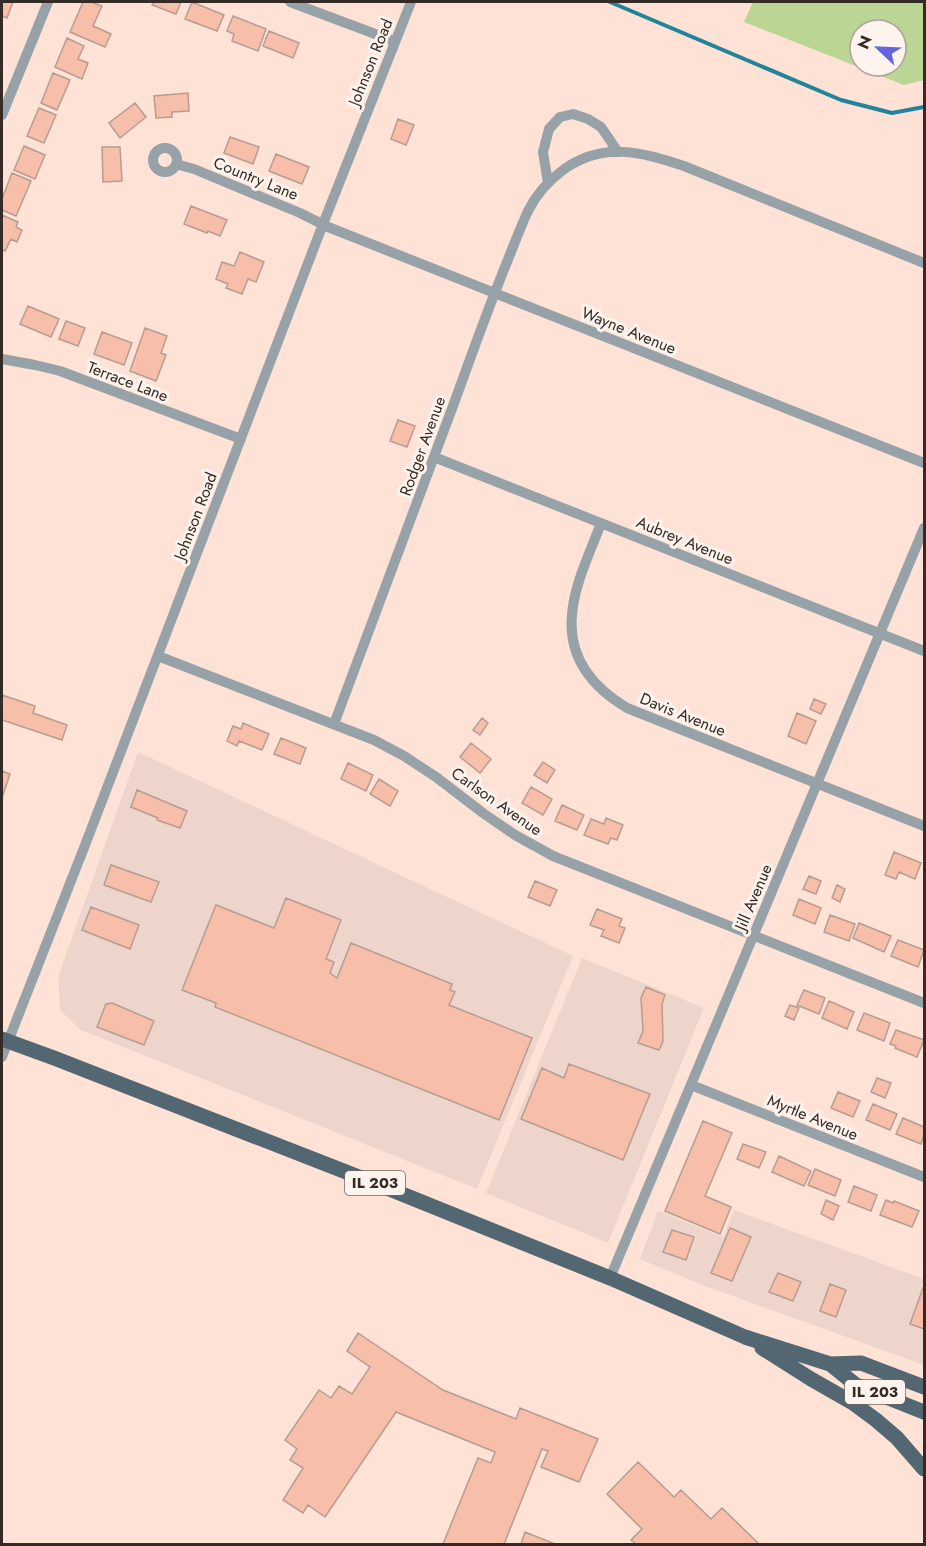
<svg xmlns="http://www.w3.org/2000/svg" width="926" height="1546" font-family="Jost,sans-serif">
	<rect width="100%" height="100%" fill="#fde2d5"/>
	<path fill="#edd5cc" d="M 138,752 L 573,956 L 477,1189 L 81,1030 L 60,1010 L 58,977 Z
		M 582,958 L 704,1008 L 608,1243 L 486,1193 Z
		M 734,1210 L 924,1279 L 924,1365 L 705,1286 L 640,1259 L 658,1211 L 723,1237 Z"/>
	<path fill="#bad594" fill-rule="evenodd" d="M 753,2 L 924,2 L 924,80 L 904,85 L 744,22 ZM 860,30 L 896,30 L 896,66 L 860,66 Z"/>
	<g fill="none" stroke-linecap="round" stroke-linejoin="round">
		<path stroke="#22849a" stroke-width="4" d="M 610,2 L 841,100 L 892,113 L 924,107"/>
	</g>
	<path fill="#f7bfa9" stroke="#b79c92" stroke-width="1.5" d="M 2,2 L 13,2 L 7,18 L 2,16 Z
		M 83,2 L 91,2 L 102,6 L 93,26 L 111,34 L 105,47 L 70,32 Z
		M 154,2 L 181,2 L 176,14 L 152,5 Z
		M 192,2 L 224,15 L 217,31 L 185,19 Z
		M 233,16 L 266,29 L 258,51 L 232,41 L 234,34 L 227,31 Z
		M 269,31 L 299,43 L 293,58 L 263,46 Z
		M 67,38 L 84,46 L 78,59 L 88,63 L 82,79 L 55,67 Z
		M 53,73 L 70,80 L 57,110 L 41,103 Z
		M 188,93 L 189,111 L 172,112 L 172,117 L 156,118 L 154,96 Z
		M 135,103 L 146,117 L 120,138 L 109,123 Z
		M 39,108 L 56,115 L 44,143 L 27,136 Z
		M 398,119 L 414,125 L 406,145 L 391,139 Z
		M 230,137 L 259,147 L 253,164 L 224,153 Z
		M 24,146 L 45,155 L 35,179 L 14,170 Z
		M 102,147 L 120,147 L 122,181 L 103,182 Z
		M 276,154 L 309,167 L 302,184 L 269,171 Z
		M 12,173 L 31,181 L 16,216 L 2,210 L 2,199 Z
		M 191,206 L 227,220 L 220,236 L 208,231 L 207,233 L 184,224 Z
		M 2,215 L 18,222 L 16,227 L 22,230 L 17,242 L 11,239 L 5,251 L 2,250 Z
		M 240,252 L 264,262 L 256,282 L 248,279 L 242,294 L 226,288 L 228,284 L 216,279 L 222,262 L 234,266 Z
		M 28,306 L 59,319 L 51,337 L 20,324 Z
		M 66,321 L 85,328 L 78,346 L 59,339 Z
		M 145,328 L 167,336 L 161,353 L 166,355 L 156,381 L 130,371 Z
		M 102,332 L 132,343 L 124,365 L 94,354 Z
		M 398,420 L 415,426 L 407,447 L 390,441 Z
		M 2,695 L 35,706 L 33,713 L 67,725 L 62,740 L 2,720 Z
		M 814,699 L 826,704 L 821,714 L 810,709 Z
		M 797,713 L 816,721 L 806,744 L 788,736 Z
		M 482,718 L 488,723 L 480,735 L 473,730 Z
		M 243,723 L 269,734 L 262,750 L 239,741 L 237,746 L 227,741 L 233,726 L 241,729 Z
		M 281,738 L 306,748 L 300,764 L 274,754 Z
		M 471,743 L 491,759 L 480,773 L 460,757 Z
		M 543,762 L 555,770 L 547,783 L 534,775 Z
		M 348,763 L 373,775 L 366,791 L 341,779 Z
		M 2,771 L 10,774 L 2,798 Z
		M 379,779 L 398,791 L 390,806 L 370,794 Z
		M 531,787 L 552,799 L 543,815 L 522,803 Z
		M 137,790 L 187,811 L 180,828 L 157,820 L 158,818 L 131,807 Z
		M 562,805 L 584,815 L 577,830 L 555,821 Z
		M 606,818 L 623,825 L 617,840 L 611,838 L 608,844 L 584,835 L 591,819 L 604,824 Z
		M 894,852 L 921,863 L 915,879 L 899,872 L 896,879 L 885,875 Z
		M 111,865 L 159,882 L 151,902 L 104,885 Z
		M 809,876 L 821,881 L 816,894 L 803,889 Z
		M 535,881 L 557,890 L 550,906 L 528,897 Z
		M 837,885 L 845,889 L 840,902 L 832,898 Z
		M 286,898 L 341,920 L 326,959 L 334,962 L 330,973 L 337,978 L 351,943 L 452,984 L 450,990 L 455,992 L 449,1005 L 532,1038 L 499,1120 L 215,1007 L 216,1003 L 182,990 L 216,905 L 274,928 Z
		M 799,899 L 821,908 L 815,924 L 793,915 Z
		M 91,907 L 139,925 L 130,949 L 82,930 Z
		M 597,909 L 622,919 L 619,926 L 625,928 L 619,943 L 601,936 L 604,930 L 590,925 Z
		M 830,915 L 855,924 L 849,941 L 824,932 Z
		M 859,923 L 891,936 L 884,952 L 853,938 Z
		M 898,940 L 924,950 L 918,967 L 891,956 Z
		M 646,987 L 665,995 L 662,1004 L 663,1041 L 659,1050 L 638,1043 L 643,1031 L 641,998 Z
		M 804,990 L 825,998 L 819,1014 L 797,1005 Z
		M 829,1001 L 854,1012 L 847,1029 L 822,1018 Z
		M 112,1003 L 154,1021 L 144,1045 L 97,1027 L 106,1004 Z
		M 790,1005 L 799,1008 L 794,1020 L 785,1016 Z
		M 864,1013 L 890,1023 L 884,1041 L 857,1030 Z
		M 896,1030 L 924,1040 L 917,1057 L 895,1048 L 896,1046 L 890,1044 Z
		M 569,1064 L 650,1094 L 623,1160 L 521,1119 L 542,1068 L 564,1078 Z
		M 877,1078 L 891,1083 L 885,1098 L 871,1092 Z
		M 838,1092 L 860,1101 L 853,1117 L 831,1108 Z
		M 873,1104 L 897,1114 L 890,1130 L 866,1120 Z
		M 903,1118 L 924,1127 L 924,1135 L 921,1144 L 896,1134 Z
		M 703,1121 L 732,1133 L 705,1196 L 731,1207 L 720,1234 L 665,1211 Z
		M 743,1144 L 766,1152 L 759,1168 L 737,1159 Z
		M 779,1156 L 811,1171 L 804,1186 L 772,1172 Z
		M 815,1169 L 841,1180 L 835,1196 L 808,1185 Z
		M 854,1186 L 877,1195 L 871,1211 L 848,1202 Z
		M 826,1200 L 839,1206 L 833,1220 L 821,1214 Z
		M 886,1200 L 893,1203 L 894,1201 L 919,1211 L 912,1227 L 880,1215 Z
		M 730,1228 L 751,1237 L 732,1281 L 711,1273 Z
		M 672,1230 L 694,1237 L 686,1260 L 663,1252 Z
		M 778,1273 L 801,1282 L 793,1301 L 769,1292 Z
		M 830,1284 L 846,1290 L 836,1317 L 820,1311 Z
		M 923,1288 L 924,1288 L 924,1329 L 910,1324 Z
		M 358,1333 L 443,1390 L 516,1419 L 520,1408 L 598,1439 L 579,1482 L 541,1467 L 548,1451 L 542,1449 L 504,1544 L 443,1544 L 478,1458 L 491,1463 L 495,1452 L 396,1412 L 325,1517 L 308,1505 L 303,1513 L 283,1500 L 303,1468 L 290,1460 L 297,1449 L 285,1440 L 319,1390 L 331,1398 L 339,1386 L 352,1394 L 370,1367 L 347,1351 Z
		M 638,1462 L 674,1497 L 681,1490 L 711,1519 L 722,1508 L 759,1544 L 636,1544 L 631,1540 L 642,1529 L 607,1494 Z
		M 525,1532 L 555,1544 L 521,1544 Z"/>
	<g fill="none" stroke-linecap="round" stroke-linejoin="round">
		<path stroke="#96a2a8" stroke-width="10" d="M 290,2 L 394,41
			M 2,115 L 48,2
			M153 160a12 12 0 1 1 24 0a12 12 0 1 1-24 0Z
			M 176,164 L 194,169 L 300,213 L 328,227 L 924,463
			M 548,183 L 543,152 L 549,129 L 560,117 L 573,114 L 588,119 L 601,127 L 618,152
			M 2,359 L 35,365 L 60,371 L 241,439
			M 434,457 L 924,651
			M 601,523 C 591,551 574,584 572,615 C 568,657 592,687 627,708 L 924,826
			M 158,656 L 374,740 L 404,756 L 436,777 L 483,813 L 515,835 L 553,856 L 924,1003
			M 334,724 C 374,618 414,512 453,406 C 471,356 489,306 509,257 C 515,242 521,226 528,211 C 536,195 548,181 563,170 C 603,141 641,152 684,166 L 924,263
			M 2,1057 L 87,840 L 323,224 L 411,2
			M 691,1085 L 924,1177
			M 610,1278 L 924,528"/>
		<path stroke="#536772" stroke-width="15" d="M 2,1039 L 54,1058 L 382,1186 L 610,1278 L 745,1337 L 830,1364 L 861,1363 L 924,1387
			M 762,1348 L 811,1379 L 853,1403 L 876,1420 L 897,1438 L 924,1469
			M 830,1364 L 856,1385 L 924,1412"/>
	</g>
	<g text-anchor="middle" stroke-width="6" stroke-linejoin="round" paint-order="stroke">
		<g fill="#fef3ed" stroke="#716762" stroke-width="1.5">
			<rect x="345" y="1171" width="60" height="24" rx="4.5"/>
			<rect x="845" y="1380" width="60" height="24" rx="4.5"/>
		</g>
		<g font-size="15" font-weight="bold" fill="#352b26">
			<text x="375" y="1188">IL 203</text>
			<text x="875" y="1397">IL 203</text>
		</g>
		<g font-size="16" fill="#352b26" stroke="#fef3ed">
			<text transform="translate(370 62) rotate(-68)" y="6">Johnson Road</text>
			<text transform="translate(256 178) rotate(22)" y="6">Country Lane</text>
			<text transform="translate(629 330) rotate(22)" y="6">Wayne Avenue</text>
			<text transform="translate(128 381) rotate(21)" y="6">Terrace Lane</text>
			<text transform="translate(422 446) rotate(-70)" y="6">Rodger Avenue</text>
			<text transform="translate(195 516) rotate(-69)" y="6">Johnson Road</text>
			<text transform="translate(685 540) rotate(22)" y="6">Aubrey Avenue</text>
			<text transform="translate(683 714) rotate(22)" y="6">Davis Avenue</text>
			<text transform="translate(497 801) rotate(35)" y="6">Carlson Avenue</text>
			<text transform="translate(753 897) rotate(-67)" y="6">Jill Avenue</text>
			<text transform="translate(813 1117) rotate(22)" y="6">Myrtle Avenue</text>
		</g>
	</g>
	<rect width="926" height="1546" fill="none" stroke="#352b26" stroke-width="6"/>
	<g transform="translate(878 48) rotate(293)"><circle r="28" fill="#fef3ed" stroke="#aea39d" stroke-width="1.5"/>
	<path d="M0-4.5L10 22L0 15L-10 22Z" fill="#6267e0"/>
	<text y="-9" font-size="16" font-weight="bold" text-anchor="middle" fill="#352b26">N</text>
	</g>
</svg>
